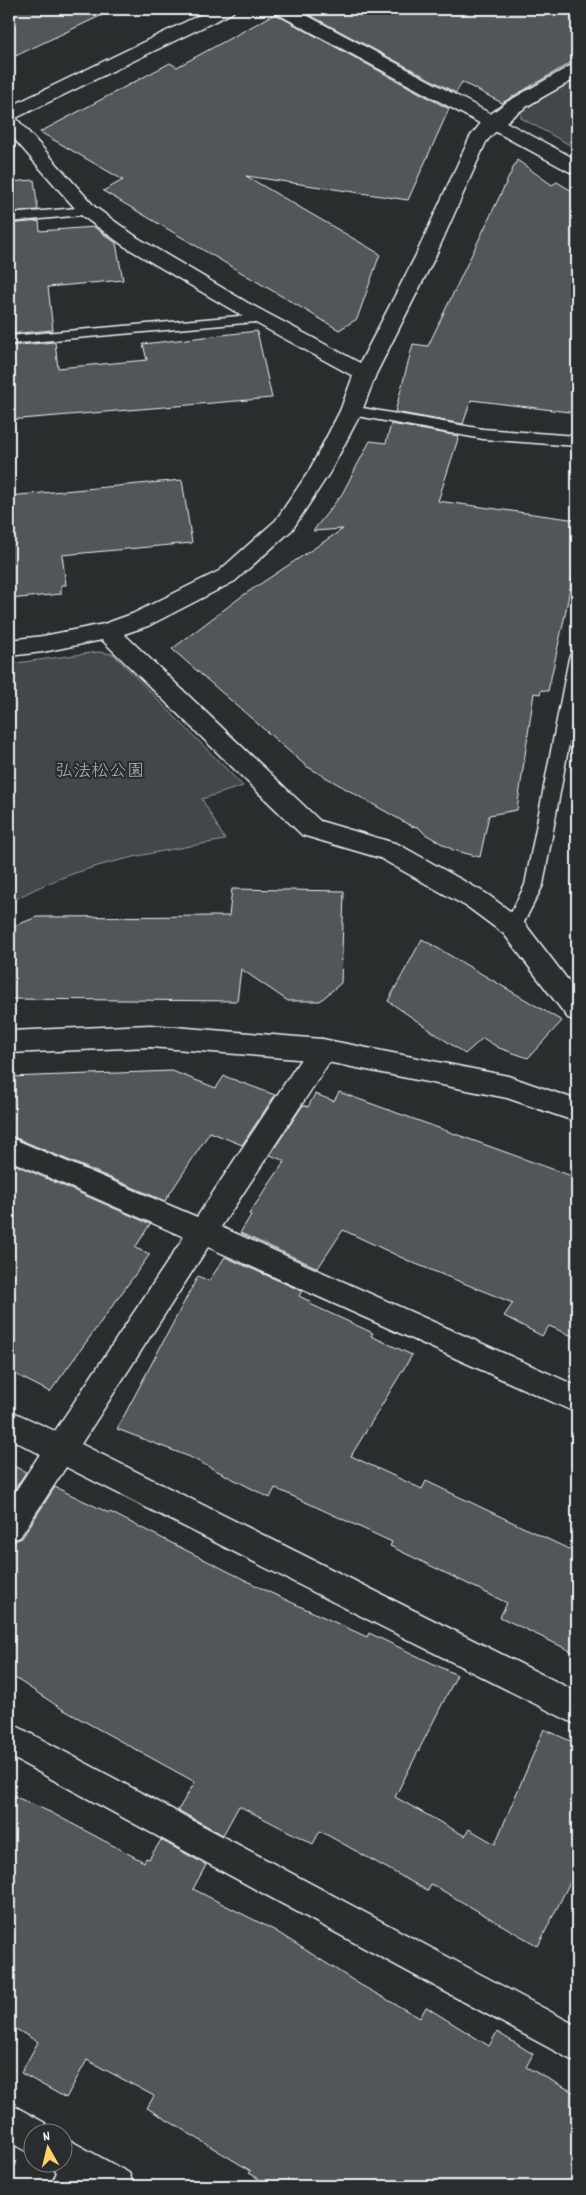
<svg xmlns="http://www.w3.org/2000/svg" width="586" height="2195" font-family="Dekko,'Klee One',sans-serif">
	<rect width="100%" height="100%" fill="#2a2d2e"/>
	<filter id="ink" filterUnits="userSpaceOnUse"><feTurbulence type="fractalNoise" baseFrequency=".02" numOctaves="2"/><feDisplacementMap in="SourceGraphic" scale="10" xChannelSelector="R" yChannelSelector="G"/><feConvolveMatrix kernelMatrix="1 2 1 2 8 2 1 2 1" color-interpolation-filters="sRGB"/></filter>
	<g filter="url(#ink)">
		<path fill="#424648" stroke="#959ca0" d="M 577,78 L 577,149 L 521,118 L 521,111 Z
			M 98,652 L 113,654 L 243,786 L 202,799 L 225,840 C 151,853 74,864 9,903 L 9,664 Z"/>
		<path fill="#535759" stroke="#e8f1f8" d="M 9,9 L 115,9 L 9,59 Z
			M 298,9 L 561,9 L 577,16 L 577,59 L 502,103 L 462,82 L 456,93 Z
			M 275,14 L 449,109 L 408,200 L 246,176 L 380,254 L 357,319 L 339,330 L 103,191 L 123,180 L 40,132 L 170,63 L 177,67 Z
			M 517,160 L 552,185 L 557,182 L 577,194 L 577,413 L 471,400 L 463,424 L 395,412 L 413,344 L 428,346 Z
			M 34,180 L 38,210 L 9,212 L 9,182 Z
			M 39,221 L 40,231 L 94,227 L 116,243 L 123,280 L 48,287 L 53,330 L 9,334 L 9,224 Z
			M 257,331 L 272,398 L 9,420 L 9,346 L 55,342 L 58,368 L 147,360 L 143,344 Z
			M 391,424 L 459,436 L 438,501 L 577,520 L 577,550 L 565,615 L 548,691 L 541,690 L 540,694 L 534,693 L 517,810 L 489,815 L 480,857 L 453,850 L 425,834 L 418,827 L 411,826 L 306,766 L 172,649 L 242,596 L 343,529 L 313,531 L 342,494 L 370,441 L 386,443 Z
			M 182,480 L 192,543 L 62,555 L 66,585 L 61,585 L 61,594 L 9,599 L 9,496 Z
			M 232,889 L 344,891 L 341,983 L 320,1001 L 288,1001 L 241,969 L 237,1001 L 9,999 L 9,928 L 37,917 L 229,916 Z
			M 422,939 L 562,1021 L 528,1058 L 499,1048 L 483,1038 L 465,1054 L 388,1001 Z
			M 172,1071 L 216,1088 L 224,1076 L 275,1095 L 242,1145 L 210,1132 L 165,1201 L 9,1135 L 9,1077 Z
			M 339,1092 L 577,1178 L 577,1338 L 549,1326 L 542,1336 L 504,1316 L 513,1303 L 411,1262 L 343,1230 L 318,1268 L 240,1233 L 251,1215 L 249,1214 L 285,1161 L 270,1155 L 303,1105 L 308,1107 L 315,1094 L 334,1101 Z
			M 9,1162 L 150,1224 L 135,1248 L 150,1254 L 50,1392 L 9,1371 Z
			M 225,1257 L 302,1291 L 299,1296 L 311,1302 L 310,1304 L 373,1333 L 371,1336 L 412,1355 L 351,1456 L 422,1489 L 426,1481 L 577,1553 L 577,1654 L 500,1617 L 507,1603 L 390,1546 L 392,1542 L 275,1488 L 270,1498 L 190,1457 L 117,1429 L 198,1276 L 209,1281 Z
			M 9,1464 L 26,1472 L 9,1498 Z
			M 55,1487 L 109,1513 L 110,1512 L 269,1592 L 367,1637 L 369,1633 L 457,1675 L 395,1797 L 465,1836 L 469,1829 L 495,1844 L 544,1729 L 577,1744 L 577,1868 L 538,1946 L 431,1884 L 428,1891 L 320,1831 L 313,1844 L 239,1806 L 223,1835 L 178,1810 L 195,1782 L 62,1709 L 9,1674 L 9,1543 L 22,1538 Z
			M 9,1794 L 50,1812 L 144,1862 L 146,1858 L 149,1859 L 161,1840 L 206,1865 L 193,1889 L 274,1930 L 359,1984 L 420,2018 L 426,2007 L 489,2046 L 497,2032 L 533,2054 L 526,2067 L 577,2094 L 577,2186 L 271,2186 L 249,2173 L 251,2171 L 147,2108 L 154,2096 L 87,2060 L 66,2098 L 21,2073 L 38,2042 L 9,2025 Z"/>
		<g fill="none" stroke-linecap="round" stroke-linejoin="round">
			<g stroke="#e8f1f8" stroke-width="3">
				<path id="lane" d="M 88,207 L 95,211 L 93,214 L 9,222 L 9,214 Z
					M 262,314 L 269,318 L 267,321 L 9,344 L 9,336 Z
					M 351,406 L 483,429 L 577,436 L 577,446 L 483,439 L 346,414 L 344,411 Z
					M 577,652 L 577,700 L 543,885 L 519,932 L 513,934 L 507,932 L 504,927 L 525,885 L 569,658 L 571,654 Z"/>
			</g>
			<g stroke="#e8f1f8" stroke-width="3">
				<path id="street" d="M 212,9 L 235,9 L 232,13 L 16,118 L 95,207 L 138,238 L 248,303 L 360,363 L 415,257 L 470,137 L 485,118 L 507,102 L 570,66 L 577,65 L 577,78 C 545,96 510,112 486,142 L 435,257 L 376,374 L 362,411 L 330,472 L 292,530 L 235,581 L 148,626 L 124,634 L 320,821 L 398,844 L 487,894 L 522,920 L 577,992 L 577,1021 L 568,1018 L 504,934 L 469,908 L 380,858 L 302,835 L 102,640 L 43,652 L 9,656 L 9,640 L 43,636 L 104,624 L 132,614 L 219,571 L 276,520 L 309,471 L 340,411 L 353,376 L 234,311 L 124,246 L 81,215 L 9,133 L 9,107 Z
					M 322,1039 L 332,1042 L 336,1050 L 332,1058 L 221,1227 L 577,1386 L 577,1413 L 208,1247 L 81,1444 L 577,1692 L 577,1725 L 66,1467 L 20,1537 L 9,1541 L 9,1501 L 40,1454 L 9,1438 L 9,1410 L 55,1431 L 184,1237 L 9,1160 L 9,1137 L 197,1217 L 312,1042 Z
					M 9,1722 L 577,2026 L 577,2063 L 9,1756 Z
					M 9,2103 L 45,2123 L 49,2132 L 32,2132 L 32,2154 L 9,2142 Z
					M 62,2136 L 129,2173 L 134,2186 L 51,2186 L 57,2172 L 49,2167 L 47,2162 L 62,2162 Z"/>
			</g>
			<g stroke="#e8f1f8" stroke-width="3">
				<path id="secondary" d="M 273,9 L 295,9 L 577,160 L 577,174 L 570,172 L 276,13 Z
					M 150,1025 L 322,1039 L 508,1076 L 577,1100 L 577,1122 L 507,1098 L 322,1061 L 150,1047 L 9,1053 L 9,1031 Z"/>
			</g>
			<use href="#lane" fill="#2a2d2e" fill-rule="evenodd"/>
			<use href="#street" fill="#2a2d2e" fill-rule="evenodd"/>
			<use href="#secondary" fill="#2a2d2e" fill-rule="evenodd"/>
		</g>
	</g>
	<g text-anchor="middle" stroke-width="4.5" stroke-linejoin="round" paint-order="stroke">
		<g font-size="18" fill="#aeb5ba" stroke="#2a2d2e">
			<text x="100" y="776">弘法松公園</text>
		</g>
	</g>
	<rect width="586" height="2195" fill="none" stroke="#2a2d2e" stroke-width="30"/>
	<rect x="15" y="15" width="556" height="2165" fill="none" stroke="#e8f1f8" stroke-width="2" filter="url(#ink)"/>
	<g transform="translate(48 2148) rotate(352)"><circle r="24" fill="#2a2d2e" stroke="#767b7f"/>
	<path d="M0-4L9 19L0 12L-9 19Z" fill="#ffd166"/>
	<text y="-8" font-size="14" font-weight="bold" text-anchor="middle" fill="#e8f1f8">N</text>
	</g>
</svg>
